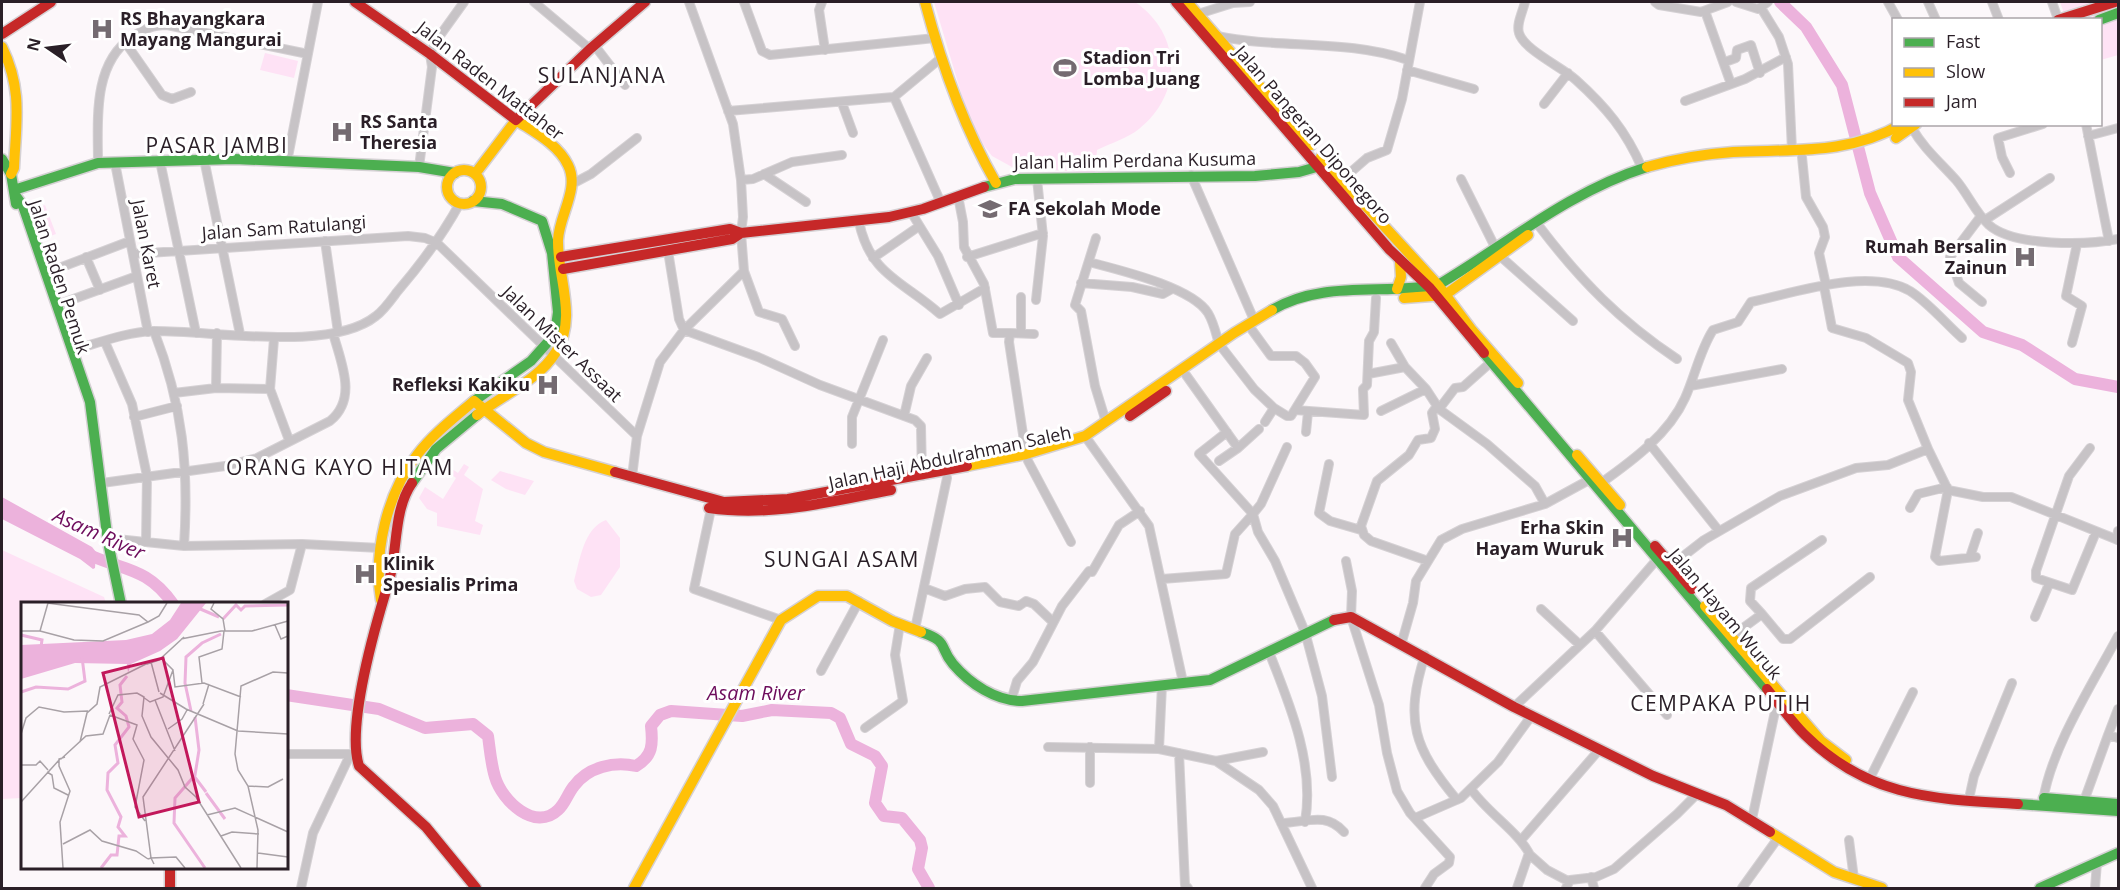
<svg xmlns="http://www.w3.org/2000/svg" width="2120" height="890" font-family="'Open Sans',sans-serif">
	<rect width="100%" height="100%" fill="#fcf7fa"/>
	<path fill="#fee2f5" d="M 934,2 L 1135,2 C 1181,33 1184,93 1139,129 C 1128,138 1111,143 1097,150 L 1095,173 L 1012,167 L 992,156 L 972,130 Z
		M 2060,2 L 2118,2 L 2118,55 L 2101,60 L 2100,20 L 2066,19 Z
		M 265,53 L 298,61 L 294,78 L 260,70 Z
		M 45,205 L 56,234 L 39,240 L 29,211 Z
		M 443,463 L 458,473 L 464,464 L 469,467 L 464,475 L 483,489 L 475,521 L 483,525 L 480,535 L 437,526 L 437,513 L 427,509 L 419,498 L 425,487 L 443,499 L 456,478 L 439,466 Z
		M 500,471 L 534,481 L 525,495 L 506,489 L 491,480 Z
		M 606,520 L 620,538 L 620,567 L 601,595 L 591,597 L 577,589 L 574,581 C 580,559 584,528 606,520 Z
		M 2,550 L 104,597 L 106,603 L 22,604 L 22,798 L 2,799 Z"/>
	<path fill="#ecb2dc" d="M 2,497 L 92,547 L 96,552 L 95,568 L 93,569 L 80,559 L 2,519 Z"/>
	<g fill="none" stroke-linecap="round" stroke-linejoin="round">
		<path stroke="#ecb2dc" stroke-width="12" d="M 1780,2 L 1806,27 L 1842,85 L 1870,193 L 1898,257 L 1983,332 L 2022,345 L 2075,379 L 2118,387
			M 83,552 C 120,571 146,565 173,604
			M 286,695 L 379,709 L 425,728 L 473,724 L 488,736 C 490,750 491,764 495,777 C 502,801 535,832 558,810 C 565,804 568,793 574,786 C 588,767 614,761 636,766 C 653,756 653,744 651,726 L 660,715 L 671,711 L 742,716 L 772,710 L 831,713 L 840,718 L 851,744 L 875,756 L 882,766 L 875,803 L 884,816 L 902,818 L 920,840 L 922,848 L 918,869 L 929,888"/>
		<g stroke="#d5d1d4" stroke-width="10">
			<path id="street" d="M 534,2 L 590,49
				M 689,2 L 733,124 L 741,180 L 743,217 L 741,233 L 744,271 L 759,312 L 782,319 L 795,346
				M 744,2 L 762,51 L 770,55 L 935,38
				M 822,2 L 819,10 L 825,50
				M 1525,2 C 1523,11 1516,24 1519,33 C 1524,50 1562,67 1576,80 C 1606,107 1626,131 1642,168
				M 1655,2 L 1659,5 L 1701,12 L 1728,2
				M 1736,2 L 1758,9 L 1768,2
				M 1888,2 L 1898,20
				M 1928,2 L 1936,20
				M 1992,2 L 1999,20
				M 2052,2 L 2058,19
				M 1761,8 L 1779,37 L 1788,64 L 1792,150
				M 1705,11 L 1731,84
				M 1198,14 L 1233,3 L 1250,2
				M 1217,36 C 1280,49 1347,39 1408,60
				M 125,42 L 162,95 L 172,99 L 191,92
				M 595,46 L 625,85
				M 1725,62 L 1736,58 L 1737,50 L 1751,45 L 1760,73
				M 1407,70 L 1474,89
				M 894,97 L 941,203
				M 1685,101 L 1745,79 L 1786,57
				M 842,103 L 853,133
				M 1544,104 L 1568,73
				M 728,111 L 894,97 L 941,58
				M 2086,124 L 2109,241
				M 1912,128 C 1924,149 1940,162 1956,180 C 1968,194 1975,212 1989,225 C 2014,247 2087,245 2118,239
				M 2088,136 L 2118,128
				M 1802,157 L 1806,197 L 1823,227 L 1825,237 L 1819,253 L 1826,285
				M 204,159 L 240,334
				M 160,161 L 196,333
				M 287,162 L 318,2
				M 98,163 C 98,121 92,64 132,37 C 145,29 152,25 167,25 L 308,54
				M 115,163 L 148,332
				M 419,167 L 432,67 L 430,54 L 436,41 L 464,2
				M 2010,173 L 2002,157 L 1998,138 L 2043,124
				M 764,174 L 806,202
				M 1191,175 L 1254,320
				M 1338,175 L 1352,171 L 1367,158 L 1387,150 L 1402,99 L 1420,2
				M 1461,179 L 1495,247
				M 741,180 L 753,179 L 792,162 L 842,155
				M 572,184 L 591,174 L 637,138
				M 958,196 L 963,222 L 964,247 L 984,284 L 993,333 L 1010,333
				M 911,212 L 938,256 L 959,305
				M 1981,216 L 1950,257 L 1959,283 L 1982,302
				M 1985,220 L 2050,178
				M 859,222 C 870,275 903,281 940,314 L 985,288
				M 1539,226 C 1580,280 1620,321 1677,359
				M 1096,238 L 1075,305 L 1081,311 L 1095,386 L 1106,422
				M 325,241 L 338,332
				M 668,251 L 679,319 L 684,330 L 758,357 L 820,385 L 915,420 L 921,426 L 922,476
				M 133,254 L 408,236 L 425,238 L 437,243 L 637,436 L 632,477
				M 1500,256 L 1573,321
				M 86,257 L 100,290
				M 967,257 L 1043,233
				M 873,258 L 918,227
				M 1089,262 C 1119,270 1192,287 1208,313 C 1214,323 1216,334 1219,344
				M 46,273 L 130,241
				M 1081,283 L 1132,287 L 1163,294 L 1172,289
				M 1824,286 L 1832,328 L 1866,338 L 1908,363 L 1911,372 L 1908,400 L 1928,449
				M 1036,300 L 1043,236 L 1037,179
				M 57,305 L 137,276
				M 1252,330 L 1271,356 L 1296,356 L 1305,363 L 1315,377 L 1291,416 L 1287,416 L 1274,408
				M 154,331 C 183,405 189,468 184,546
				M 1021,333 L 1021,297
				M 274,339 L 270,389 L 289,440
				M 105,342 L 132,404 L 147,476 L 146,542
				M 1391,343 L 1405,367
				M 2072,343 L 2082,306 L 2066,296 L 2077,244
				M 1223,349 L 1254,389 L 1274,408 L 1265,422
				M 73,350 C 98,343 127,332 153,331 C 211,330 330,353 376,316 C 384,310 391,300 397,292 C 421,264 442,236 460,203
				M 1368,374 L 1405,367 L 1426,389
				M 1186,375 L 1238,448 L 1259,429
				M 1690,386 L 1782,369
				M 216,388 L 217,333
				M 174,393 L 216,388 L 270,389
				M 1439,409 L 1455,388 L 1463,387 L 1490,363
				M 1295,410 L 1364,415 L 1363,389 L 1367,385 L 1369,341 L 1374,332 L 1376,298
				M 1381,411 L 1426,389 L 1439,409 L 1487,444 L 1535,486 L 1545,504
				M 904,416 L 911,386 L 927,358
				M 134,417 L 177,406
				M 1306,432 L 1308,412
				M 637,436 L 660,362 L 684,330 L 744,271
				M 1085,436 L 1149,526 L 1183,682
				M 1649,443 L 1719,531
				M 852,444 L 852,417 L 883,340
				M 1287,447 L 1261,504 L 1253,514 L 1258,532 L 1275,561 L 1305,632 L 1322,696 L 1332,777
				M 2090,448 L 2069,476 L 2036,571 L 2036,578 L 2072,590 L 2096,532
				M 1026,454 L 1009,342 L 1010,333 L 1034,334
				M 1028,461 L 1071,542
				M 1219,461 L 1238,448
				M 1329,464 L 1319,513 L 1330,521 L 1361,530
				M 102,483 L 225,466 L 257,458 L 330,421 C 358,398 341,363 333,333
				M 1601,483 C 1632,461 1669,434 1685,398 C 1695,376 1700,350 1713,330 L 1738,322 L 1751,302 C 1794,293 1869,267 1910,291 C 1929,303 1945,323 1962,338
				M 1948,490 L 1935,557 L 1939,561 L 1976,557
				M 1910,508 L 1918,494 L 1947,487
				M 711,509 L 694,589 L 781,620
				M 107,538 L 184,546 L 302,544 L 380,548
				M 2117,540 L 2118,531
				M 1970,557 L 1978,533
				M 1346,561 L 1352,591 L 1351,617 L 1379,705 L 1387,753 L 1397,791 L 1410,813 L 1450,857 L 1449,863 L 1434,874 L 1425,888
				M 1428,561 L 1371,541 L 1364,535 L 1361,526 L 1377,481 L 1409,455 L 1418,440 L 1431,438 L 1435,429 L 1432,413 L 1437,406
				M 1668,568 L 1704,540 L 1780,496 L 1856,468 L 1888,465 L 1928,449 L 1948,490 L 1983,497 L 2011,497 L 2118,540
				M 1162,579 L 1226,574 L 1235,534 L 1253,514 L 1199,454 L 1227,432
				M 924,588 L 945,596 L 965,589 L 985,587 L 1000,602 L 1019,606 L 1026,601 L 1034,604 L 1053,622
				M 265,604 L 290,590 L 302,544
				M 1541,609 L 1580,645
				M 1762,614 L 1783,639 L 1790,639 L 1870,577
				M 2035,617 L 2049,584
				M 915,629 L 947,478
				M 1595,631 L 1667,715
				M 1732,636 L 1762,614 L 1750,601 L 1751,588 L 1822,540
				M 1401,645 L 1413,603 L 1416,581 L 1441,540 L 1462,529 L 1545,504 L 1589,480
				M 1269,652 C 1290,705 1315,764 1305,822
				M 1425,655 C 1404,721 1414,748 1457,800
				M 821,671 L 859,601
				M 1011,701 L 1017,681 L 1033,662 L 1062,606 L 1089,571 L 1092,572 L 1119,525 L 1140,511
				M 1514,707 L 1595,631 L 1659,557
				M 865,728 L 903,701 L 895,655 L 900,624
				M 2108,735 L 2118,709
				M 1048,747 L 1159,749 L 1216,761 L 1259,790 L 1273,806 L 1312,888
				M 1159,749 L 1162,685
				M 1179,753 L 1185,885 L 1188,888
				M 286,754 L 354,754
				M 1216,761 L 1263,752
				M 1872,774 L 1913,692
				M 1090,783 L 1090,747
				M 1471,789 C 1487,812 1518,832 1529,853 L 1517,888
				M 1970,794 L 1974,776 L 2012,683
				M 2043,801 C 2051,748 2093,683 2118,636
				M 2084,801 L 2108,735 L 2118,738
				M 1415,818 L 1461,798 L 1498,762 L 1532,715
				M 1752,819 L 1777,702
				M 1281,823 C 1306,823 1325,811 1344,832
				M 1522,839 L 1599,750
				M 1849,840 L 1854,879
				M 1529,854 L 1547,870 L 1568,881
				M 1591,877 L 1594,888
				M 301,888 L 313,833 L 350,755
				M 1566,888 L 1570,880 L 1596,877 L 1614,869 L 1677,814 L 1697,794
				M 1742,888 L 1778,838
				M 2095,888 L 2097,862"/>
		</g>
		<g stroke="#d5d1d4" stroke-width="13">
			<path id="fast" d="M 2099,20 L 2118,13
				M 2,159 L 11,174 L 16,204
				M 984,187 L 1015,179 L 1255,176 L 1299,172 L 1320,166
				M 14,190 L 98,163 L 234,159 L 419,167 L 455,173
				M 16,196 L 23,206 L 90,402 L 108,542 L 121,604
				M 473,201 L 502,204 L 542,221 L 552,253 L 558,312 L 555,334 L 531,361 L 474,401
				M 1272,310 C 1322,280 1383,295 1438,285 C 1507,244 1570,191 1647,167
				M 1484,353 L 1767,689
				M 412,483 L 436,449 L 477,415
				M 921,632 C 950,642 938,646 953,664 C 970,684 996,701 1022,701 L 1210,680 L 1334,620
				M 2044,798 L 2118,804
				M 2018,804 L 2118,811
				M 2040,888 L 2118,853"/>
		</g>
		<g stroke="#d5d1d4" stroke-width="13">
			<path id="slow" d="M 925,2 C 942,66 963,126 996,183
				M 1187,2 L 1311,145
				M 2,47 C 23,90 16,122 14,168 L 11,174
				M 1896,138 L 1916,124
				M 1321,157 L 1438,285 L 1471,329 L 1518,383
				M 1647,167 C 1675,159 1704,154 1733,152 C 1792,149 1849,155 1902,124
				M447 187a17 17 0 1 1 34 0a17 17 0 1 1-34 0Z
				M 475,174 L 516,120 C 534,132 558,144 568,165 C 580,189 559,215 558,240 C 557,277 578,317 556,352 C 539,380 502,395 477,415
				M 1397,289 L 1401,277 L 1400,262
				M 1404,298 L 1445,295 L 1528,235
				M 1577,455 L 1620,505
				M 967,466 L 1026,454 L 1085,436 L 1234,333 L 1272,310
				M 381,600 C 373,553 387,493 417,455 C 433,434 454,418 474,401 L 526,443 L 544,452 L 615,472
				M 1705,606 L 1821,741 L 1846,760
				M 1770,832 L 1834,872 L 1882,888
				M 634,888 L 781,620 L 818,596 L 847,596 L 892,621 L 921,632"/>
		</g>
		<g stroke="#d5d1d4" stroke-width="13">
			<path id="jam" d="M 355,2 L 430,54 L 516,120 L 590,49 L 645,2
				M 1176,2 L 1389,249 L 1429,287 L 1484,353
				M 2058,20 L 2115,2
				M 2,34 L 51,2
				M 561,257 L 730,229 L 741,233
				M 563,269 L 732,239 L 741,233 L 889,217 L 923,209 L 984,187
				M 1130,416 L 1166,391
				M 615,472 L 724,502 L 788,499 L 967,466
				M 412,483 C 393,511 398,549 389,581 C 376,623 346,726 359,766 L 426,827 L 476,888
				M 709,508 C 771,517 830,502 891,490
				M 1655,546 L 1692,589
				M 1334,620 L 1351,617 L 1514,707 L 1653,776 L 1726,805 L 1770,832
				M 1767,689 C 1779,704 1791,721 1805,735 C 1869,798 1934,799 2018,804
				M 170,868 L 170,888"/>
		</g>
		<use href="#street" stroke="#c7c3c6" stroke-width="8"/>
		<use href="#fast" stroke="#4caf50" stroke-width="10"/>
		<use href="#slow" stroke="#ffc107" stroke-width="10"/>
		<use href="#jam" stroke="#c62828" stroke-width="10"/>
	</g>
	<defs>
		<g id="hospital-bare" transform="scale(1.8)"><path d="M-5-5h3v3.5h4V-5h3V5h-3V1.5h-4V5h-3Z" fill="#746b71" stroke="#fff" stroke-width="2.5" paint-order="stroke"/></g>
		<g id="stadium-bare" transform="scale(1.8)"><path d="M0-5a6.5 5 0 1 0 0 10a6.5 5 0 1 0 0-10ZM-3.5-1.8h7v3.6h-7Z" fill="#746b71" stroke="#fff" stroke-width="2.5" paint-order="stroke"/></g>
		<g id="university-bare" transform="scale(1.8)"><path d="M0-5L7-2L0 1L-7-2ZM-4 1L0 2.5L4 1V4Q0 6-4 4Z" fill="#746b71" stroke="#fff" stroke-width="2.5" paint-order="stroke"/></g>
	</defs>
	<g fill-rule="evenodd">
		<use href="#hospital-bare" x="102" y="29"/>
		<use href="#stadium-bare" x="1065" y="68"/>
		<use href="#hospital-bare" x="342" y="132"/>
		<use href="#university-bare" x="990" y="209"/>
		<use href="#hospital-bare" x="2025" y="257"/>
		<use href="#hospital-bare" x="548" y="385"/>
		<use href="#hospital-bare" x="1622" y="538"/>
		<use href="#hospital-bare" x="365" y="574"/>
	</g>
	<g text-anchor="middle" stroke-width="6" stroke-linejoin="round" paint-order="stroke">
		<g font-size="18" font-weight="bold" fill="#2a1f27" stroke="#fff" text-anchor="start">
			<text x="120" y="25">RS Bhayangkara<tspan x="120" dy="21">Mayang Mangurai</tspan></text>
			<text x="1083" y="64">Stadion Tri<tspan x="1083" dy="21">Lomba Juang</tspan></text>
			<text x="360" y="128">RS Santa<tspan x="360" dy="21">Theresia</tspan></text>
			<text x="1008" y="215">FA Sekolah Mode</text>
			<text x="2007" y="253" text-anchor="end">Rumah Bersalin<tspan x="2007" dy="21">Zainun</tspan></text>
			<text x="530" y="391" text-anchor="end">Refleksi Kakiku</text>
			<text x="1604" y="534" text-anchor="end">Erha Skin<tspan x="1604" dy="21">Hayam Wuruk</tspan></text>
			<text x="383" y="570">Klinik<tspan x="383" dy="21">Spesialis Prima</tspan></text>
		</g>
		<g font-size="18" fill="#2a1f27" stroke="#fff">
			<text transform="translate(490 81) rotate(38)" y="6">Jalan Raden Mattaher</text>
			<text transform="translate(1313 135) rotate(49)" y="6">Jalan Pangeran Diponegoro</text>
			<text transform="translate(1135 161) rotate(-1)" y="6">Jalan Halim Perdana Kusuma</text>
			<text transform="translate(284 228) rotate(-4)" y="6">Jalan Sam Ratulangi</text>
			<text transform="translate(146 244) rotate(79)" y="6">Jalan Karet</text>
			<text transform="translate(59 277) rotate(72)" y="6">Jalan Raden Pemuk</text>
			<text transform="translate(562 344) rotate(44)" y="6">Jalan Mister Assaat</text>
			<text transform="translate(950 458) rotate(-12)" y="6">Jalan Haji Abdulrahman Saleh</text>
			<text transform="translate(1725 614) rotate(50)" y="6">Jalan Hayam Wuruk</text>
		</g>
		<g font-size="20" font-style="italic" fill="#6d0c5c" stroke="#fff">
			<text transform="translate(99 534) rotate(24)" y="7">Asam River</text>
			<text x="756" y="700">Asam River</text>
		</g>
		<g font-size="21" letter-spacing="1.5" fill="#2a1f27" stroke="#fff">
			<text x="602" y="83">SULANJANA</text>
			<text x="217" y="153">PASAR JAMBI</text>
			<text x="340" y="475">ORANG KAYO HITAM</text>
			<text x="842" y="567">SUNGAI ASAM</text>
			<text x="1721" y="711">CEMPAKA PUTIH</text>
		</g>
	</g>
	<g transform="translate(21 602)">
		<rect width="267" height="267" fill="#fcf7fa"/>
		<path d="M 160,1 L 185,1 L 156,37 L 139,49 L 110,62 L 107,71 L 106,62 L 54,61 L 0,77 L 0,43 L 105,38 L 131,32 L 149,18 Z" fill="#ecb2dc"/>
		<path fill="none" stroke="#ecb2dc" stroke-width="3" d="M 177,6 L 198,15M 202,17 L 215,3 L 220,8 L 224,4 L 267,3M 0,33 L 21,38 L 20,45M 0,90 L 15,85 L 47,87 L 64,79 L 61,55M 170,109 L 164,81 L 165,55 L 181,41 L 200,32M 174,115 L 178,148 L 174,173 L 154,196 L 153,221 L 184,266M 173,174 L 185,190M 185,191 L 204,217M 80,266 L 90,253 L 96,253 L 98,234 L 104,234 L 97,225 L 100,215 L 86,188 L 87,171 L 97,161 L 94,143 L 108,125 L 105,114 L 96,106 L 101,100 L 99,83 L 106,74"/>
		<path fill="none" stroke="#a8a1a6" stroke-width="1.5" d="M 26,1 L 118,13 L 127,20 L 138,14 L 146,1M 193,1 L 190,7 L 202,17 L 204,29M 254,23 L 260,37 L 267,34M 0,29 L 19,29 L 27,1M 19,29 L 53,38 L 82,39 L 127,20M 160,37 L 200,29 L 231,29 L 267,19M 130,60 L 138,90M 126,62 L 138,58 L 163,35M 152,68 L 154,85 L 183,81 L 220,95M 181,81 L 178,55 L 201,47 L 203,29M 139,91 L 165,107 L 217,129M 122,95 L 129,100 L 142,95 L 152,68 L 140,56M 134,98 L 154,149M 182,102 L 188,82M 88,112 L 97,93 L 116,91 L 123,95 L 121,114 L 130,135 L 157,168 L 164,185 L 175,195 L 220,266M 89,113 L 116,123 L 112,137 L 123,158 L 114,205 L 124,219M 147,127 L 161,117 L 166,108M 217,129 L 267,132M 0,132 L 5,116 L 18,105 L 43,110 L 67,109M 59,140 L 66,111 L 76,102 L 79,85 L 129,60M 40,157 L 65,134 L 82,132 L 89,113M 0,163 L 15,163 L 19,159 L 27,168M 26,170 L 31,173 L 33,186 L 47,193M 227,184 L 247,185 L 262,177M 0,200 L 39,157M 186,213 L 214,206 L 267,230M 200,234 L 211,230 L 238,232M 42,242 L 69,228 L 81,239 L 115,249 L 127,257M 237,251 L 267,255M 127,257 L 130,256 L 122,195 L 183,102M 133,262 L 130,256 L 155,255 L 164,266M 42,266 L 39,220 L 49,189 L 38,164 L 38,157 L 44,155M 236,266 L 237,228 L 227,184 L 217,168 L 214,152 L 220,84 L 252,70 L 267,71"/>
		<path fill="#c2185b" fill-opacity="0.15" stroke="#c2185b" stroke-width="3" d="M 142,56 L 178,200 L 118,215 L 82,71 Z"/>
		<rect width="267" height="267" fill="none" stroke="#2a1f27" stroke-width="3"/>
	</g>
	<rect width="2120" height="890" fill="none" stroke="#2a1f27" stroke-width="6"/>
	<rect x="1892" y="18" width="210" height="108" fill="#ffffff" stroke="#aaa5a9" stroke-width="1.5"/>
	<rect x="1904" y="38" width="30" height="9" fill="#4caf50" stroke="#aaa5a9" stroke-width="1.5"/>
	<text x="1946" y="48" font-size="18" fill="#2a1f27">Fast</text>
	<rect x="1904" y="68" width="30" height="9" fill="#ffc107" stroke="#aaa5a9" stroke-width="1.5"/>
	<text x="1946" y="78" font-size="18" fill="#2a1f27">Slow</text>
	<rect x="1904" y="98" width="30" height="9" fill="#c62828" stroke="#aaa5a9" stroke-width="1.5"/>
	<text x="1946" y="108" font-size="18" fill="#2a1f27">Jam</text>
	<g transform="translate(48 48) rotate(284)" stroke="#ffffff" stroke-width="4.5" paint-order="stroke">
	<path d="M0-4.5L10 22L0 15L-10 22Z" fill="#2a1f27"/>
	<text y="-9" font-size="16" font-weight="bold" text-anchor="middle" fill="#2a1f27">N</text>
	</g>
</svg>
